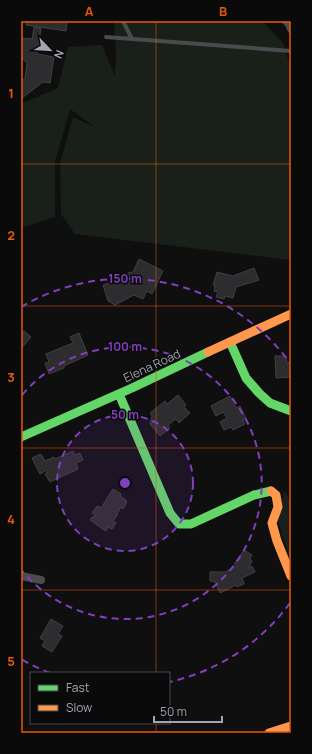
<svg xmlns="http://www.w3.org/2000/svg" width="312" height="754" font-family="Manrope,sans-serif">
	<rect width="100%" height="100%" fill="#0f0f10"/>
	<path fill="#19201a" d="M 114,21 L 262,21 L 283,43 L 291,69 L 291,260 L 75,234 L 61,214 L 60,163 L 73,117 L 95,127 L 70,109 L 55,162 L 55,217 L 24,227 L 21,227 L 21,104 L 58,88 L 68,47 L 102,45 L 115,76 L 116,55 Z
		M 284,491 L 291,501 L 291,560 L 282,536 L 278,520 Z"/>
	<path fill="#2d2d2f" stroke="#3e4044" d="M 26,21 L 67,21 L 66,31 L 26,25 Z
		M 34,27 L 41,28 L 37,54 L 54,57 L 50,83 L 43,82 L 22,98 L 21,98 L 21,81 L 25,79 L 27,63 L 24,60 L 21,59 L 21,38 L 32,39 Z
		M 139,259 L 163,271 L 152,294 L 147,291 L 143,299 L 134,295 L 115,305 L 108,301 L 103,285 L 125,277 L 128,273 L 133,272 Z
		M 254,268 L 259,280 L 236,287 L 233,298 L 225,296 L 224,299 L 216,297 L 218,292 L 214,291 L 215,285 L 213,285 L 217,272 L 233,276 Z
		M 24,331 L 31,337 L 21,349 L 21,335 Z
		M 79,333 L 88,355 L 64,366 L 64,368 L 49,374 L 45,363 L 49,362 L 46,354 L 73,343 L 70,337 Z
		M 275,356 L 286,356 L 287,363 L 291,363 L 291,378 L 291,377 L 276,378 Z
		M 178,395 L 186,405 L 184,407 L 190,413 L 179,423 L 176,419 L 168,425 L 170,428 L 160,436 L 150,424 L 152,416 L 150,413 L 165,401 L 167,404 Z
		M 230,396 L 236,408 L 240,406 L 246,418 L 243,420 L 245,424 L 233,430 L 231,427 L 224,430 L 220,422 L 227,418 L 223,412 L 216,416 L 211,406 Z
		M 73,451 L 75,455 L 80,453 L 83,460 L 76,463 L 78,469 L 50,482 L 45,474 L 48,472 L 47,470 L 40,474 L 32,458 L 41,454 L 45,461 L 54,457 L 55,459 Z
		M 113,489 L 121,494 L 120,496 L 126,500 L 125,501 L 127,502 L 123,509 L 121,507 L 117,514 L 118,514 L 113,521 L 116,523 L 112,529 L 108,527 L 106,531 L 90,520 L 92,517 L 94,518 L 95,515 L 92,513 L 97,506 L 101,508 Z
		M 244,550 L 252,555 L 250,559 L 252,561 L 248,568 L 252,566 L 255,572 L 242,578 L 244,584 L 237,587 L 236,585 L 220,593 L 215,582 L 210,581 L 210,572 L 225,572 L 238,566 L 234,564 Z
		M 51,619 L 63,626 L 58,634 L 62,636 L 52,652 L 42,646 L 45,641 L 40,638 Z"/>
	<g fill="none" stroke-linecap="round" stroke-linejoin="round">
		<path stroke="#4a4b4f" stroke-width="4" d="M 123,21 L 132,39
			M 106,37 L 291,51"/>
		<path stroke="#4a4b4f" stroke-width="8" d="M 286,21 L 289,24 L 291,29
			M 21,576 L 41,580"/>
		<path stroke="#63d668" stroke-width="9" d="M 230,342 L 246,378 L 259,393 L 270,403 L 291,411
			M 119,394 L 170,513 L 179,524 L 191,524 L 254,495 L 271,491
			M 21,437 L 132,388 L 208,352"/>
		<path stroke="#ff974d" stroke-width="9" d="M 208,352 L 291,314
			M 271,491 L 276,495 L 278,507 L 272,523 L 277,541 L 291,576
			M 269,733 L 291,726"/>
	</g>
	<path fill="none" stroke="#e8590c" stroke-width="1" stroke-opacity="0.55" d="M 156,21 L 156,673M 21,164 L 291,164M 21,306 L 291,306M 21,448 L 291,448M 21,590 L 291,590M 156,723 L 156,733"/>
	<circle cx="125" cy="483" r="68" fill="#813ebd" fill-opacity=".12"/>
	<g fill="none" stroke="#813ebd" stroke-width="2" stroke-dasharray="7 5">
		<circle cx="125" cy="483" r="68"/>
		<path d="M22 395A136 136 0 1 1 22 571"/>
		<path d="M290 603A204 204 0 0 1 169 682M50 673A204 204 0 0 1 21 659M21 307A204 204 0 0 1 290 363"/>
	</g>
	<g text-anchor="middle" stroke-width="3" stroke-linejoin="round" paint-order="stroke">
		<g font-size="12" fill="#a0a5b2" stroke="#0a0a0b">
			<text transform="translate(152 366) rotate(-25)" y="4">Elena Road</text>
		</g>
	</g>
	<circle cx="125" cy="483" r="6" fill="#813ebd" stroke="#0a0a0b" stroke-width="2"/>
	<g font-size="12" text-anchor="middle" font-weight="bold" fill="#813ebd" stroke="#0a0a0b" stroke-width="3" stroke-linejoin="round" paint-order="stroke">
		<text x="125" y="283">150 m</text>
		<text x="125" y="351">100 m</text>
		<text x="125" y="419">50 m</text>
	</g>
	<rect width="312" height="754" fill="none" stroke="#0a0a0b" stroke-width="44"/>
	<rect x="30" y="672" width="140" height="52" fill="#0a0a0b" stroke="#46484e"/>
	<rect x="38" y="685" width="20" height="6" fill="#63d668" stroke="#46484e"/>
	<text x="66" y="692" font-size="12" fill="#a0a5b2">Fast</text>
	<rect x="38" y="705" width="20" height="6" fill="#ff974d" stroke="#46484e"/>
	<text x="66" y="712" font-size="12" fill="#a0a5b2">Slow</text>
	<g transform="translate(50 50) rotate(115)" stroke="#0a0a0b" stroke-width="3" paint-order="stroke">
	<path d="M0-3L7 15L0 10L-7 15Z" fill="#a0a5b2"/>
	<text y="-6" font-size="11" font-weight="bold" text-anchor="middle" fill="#a0a5b2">N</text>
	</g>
	<path d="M154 716v6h68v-6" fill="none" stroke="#a0a5b2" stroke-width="2"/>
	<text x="160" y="716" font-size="12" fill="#a0a5b2" stroke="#0a0a0b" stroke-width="3" paint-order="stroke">50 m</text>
	<rect x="22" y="22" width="268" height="710" fill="none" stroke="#e8590c" stroke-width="1.5"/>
	<g font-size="13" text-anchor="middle" font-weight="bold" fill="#e8590c">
		<text x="89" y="16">A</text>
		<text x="223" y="16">B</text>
		<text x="11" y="98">1</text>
		<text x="11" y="240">2</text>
		<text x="11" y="382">3</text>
		<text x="11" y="524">4</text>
		<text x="11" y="666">5</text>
	</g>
</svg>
